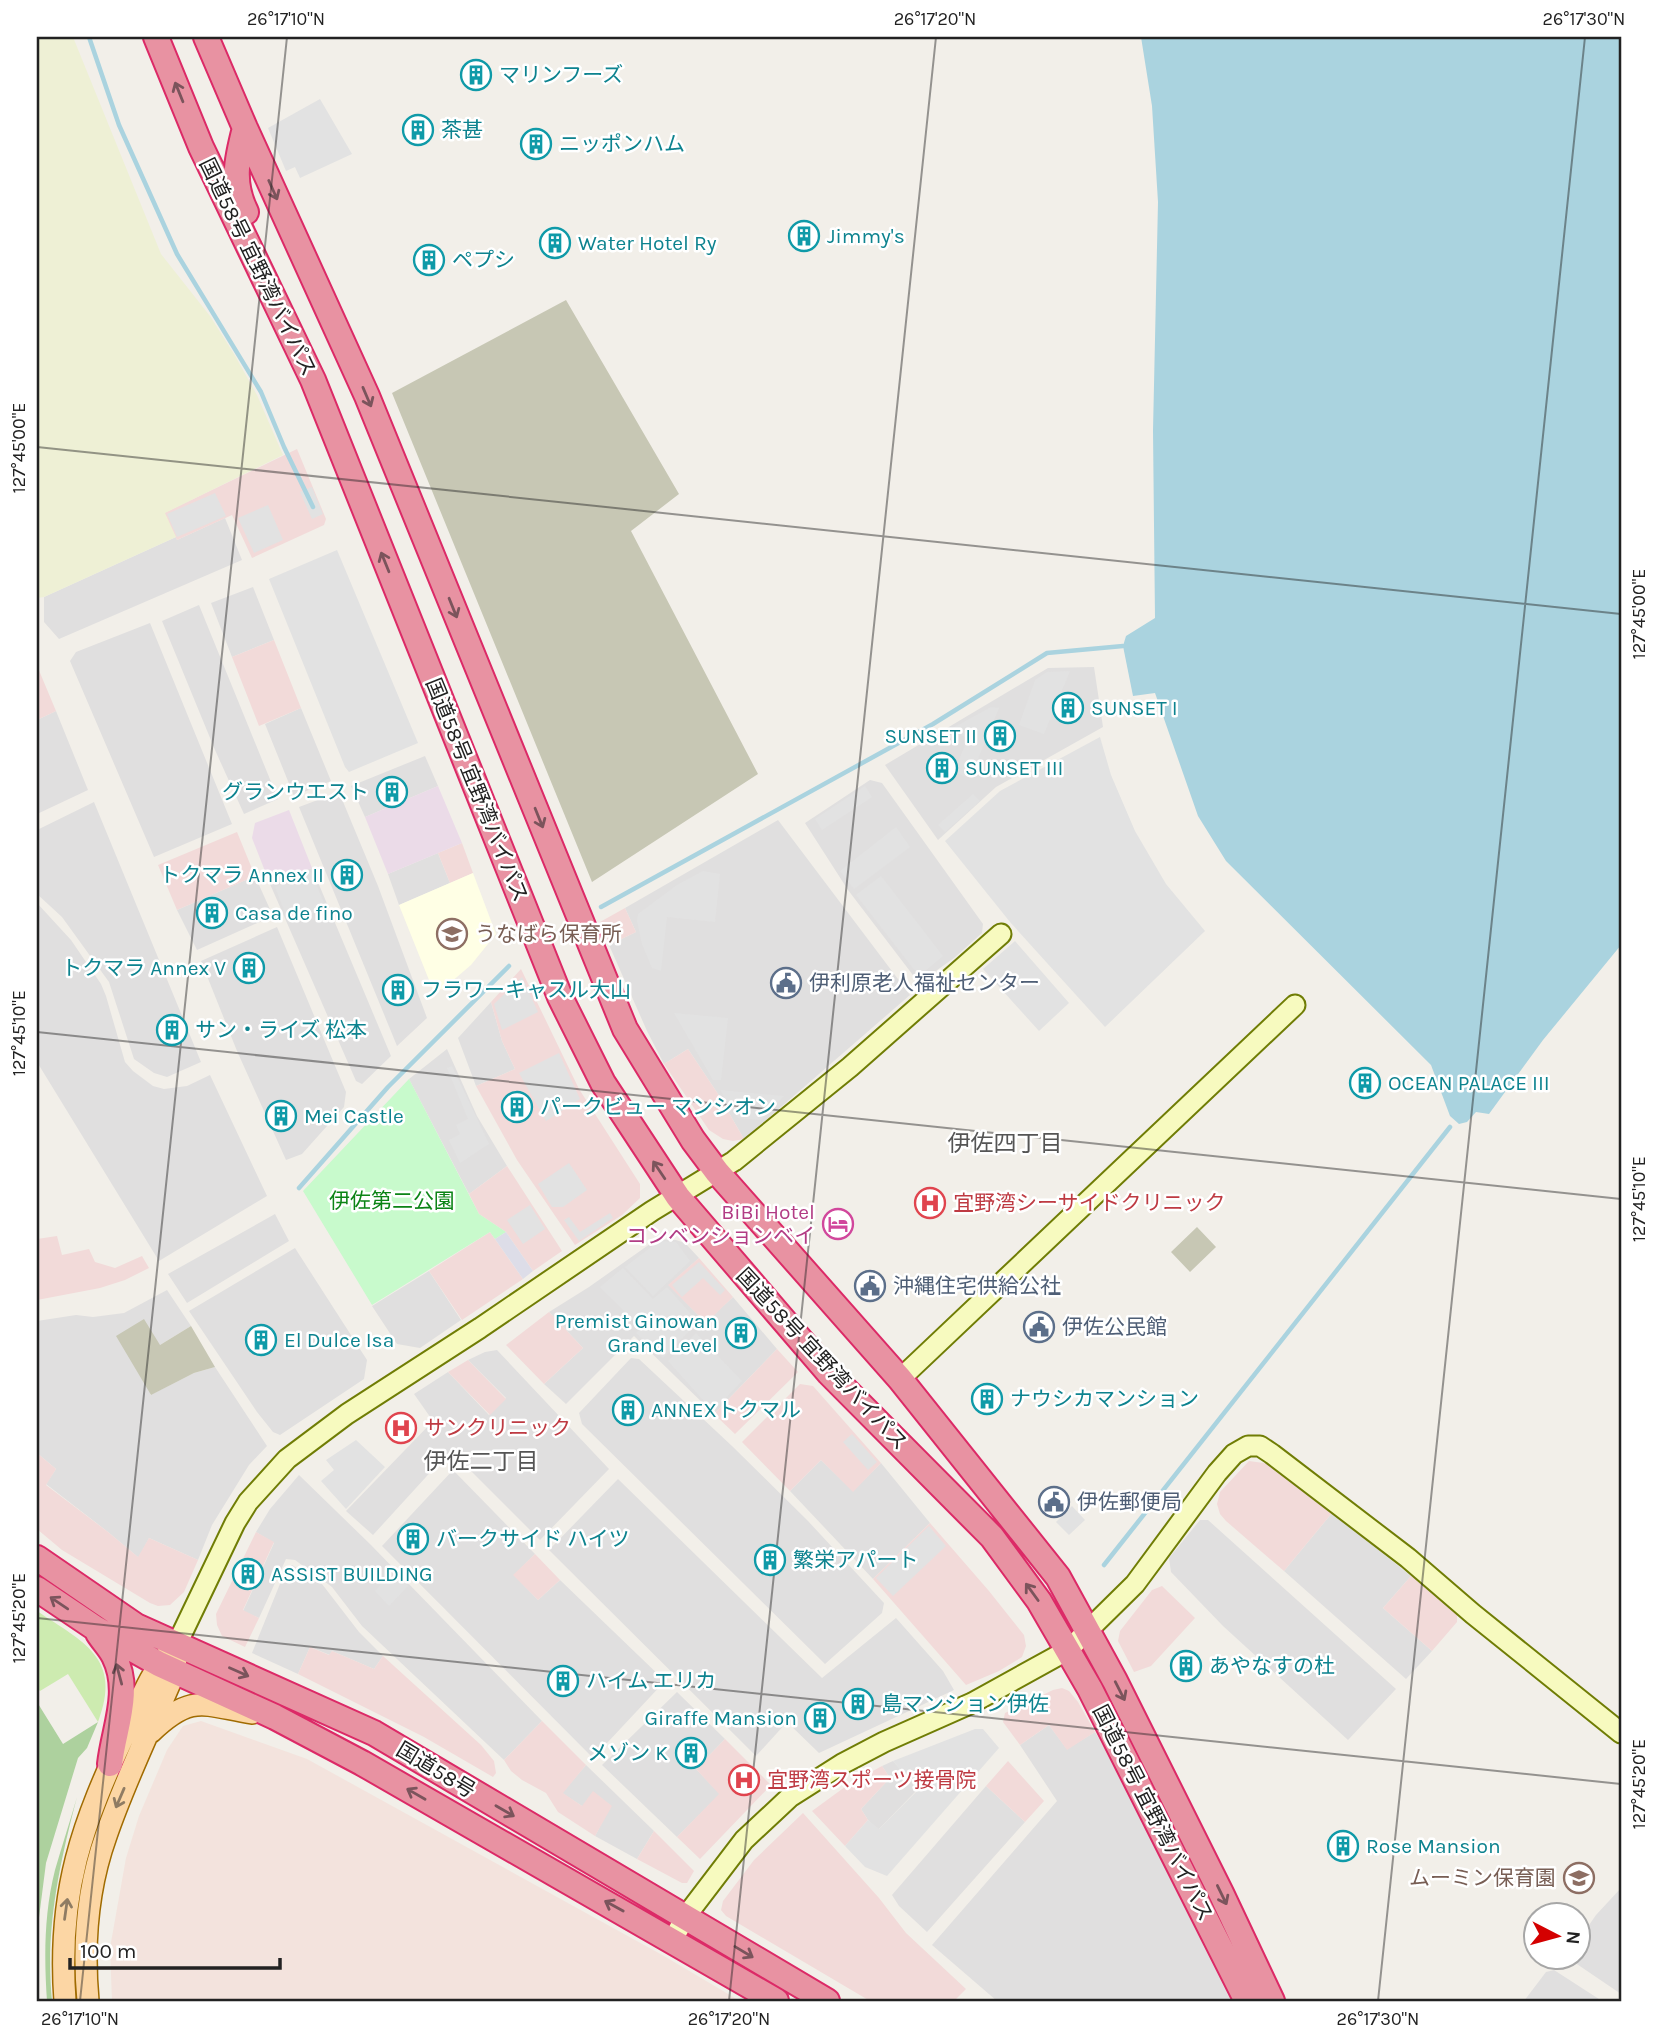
<svg xmlns="http://www.w3.org/2000/svg" width="1658" height="2038" font-family="Karla,'Noto Sans JP',sans-serif">
	<rect width="100%" height="100%" fill="#f2efe9"/>
	<path fill="#e0dfdf" d="M 225,518 L 242,560 L 59,639 L 44,622 L 44,597 L 176,537 L 177,540 Z
		M 253,587 L 274,640 L 232,657 L 211,603 Z
		M 199,605 L 278,799 L 244,814 L 215,750 L 162,621 Z
		M 150,623 L 232,824 L 154,857 L 70,661 L 76,652 Z
		M 1094,667 L 1103,727 L 996,787 L 938,840 L 885,765 L 1048,668 Z
		M 301,708 L 331,781 L 294,796 L 265,724 Z
		M 56,711 L 88,790 L 37,814 L 37,720 Z
		M 425,756 L 438,786 L 365,817 L 351,786 Z
		M 870,780 L 882,783 L 983,924 L 982,933 L 954,958 L 919,983 L 848,890 L 805,823 Z
		M 339,792 L 378,886 L 427,1018 L 397,1046 L 299,807 Z
		M 94,802 L 201,1062 L 167,1077 L 154,1073 L 134,1059 L 109,982 L 62,917 L 37,894 L 37,830 Z
		M 778,820 L 910,995 L 744,1139 L 718,1094 L 688,1049 L 664,1064 L 647,1031 L 609,945 L 636,932 L 625,908 Z
		M 438,853 L 450,883 L 399,905 L 388,874 Z
		M 312,868 L 391,1056 L 362,1084 L 356,1081 L 270,884 Z
		M 255,876 L 273,916 L 197,950 L 177,910 Z
		M 37,903 L 71,940 L 101,984 L 106,996 L 125,1062 L 133,1071 L 153,1086 L 164,1089 L 187,1086 L 210,1075 L 267,1196 L 159,1261 L 37,1062 Z
		M 277,927 L 346,1092 L 344,1107 L 302,1154 L 286,1160 L 237,1051 L 201,961 Z
		M 491,1002 L 502,1041 L 515,1069 L 476,1086 L 458,1038 Z
		M 447,1049 L 477,1116 L 507,1166 L 469,1194 L 409,1079 Z
		M 275,1214 L 289,1241 L 187,1303 L 168,1274 Z
		M 657,1239 L 676,1240 L 685,1243 L 699,1258 L 669,1285 L 703,1320 L 706,1322 L 733,1297 L 777,1349 L 714,1414 L 634,1336 L 566,1404 L 544,1384 L 583,1348 L 549,1312 L 589,1287 Z
		M 295,1248 L 367,1360 L 364,1379 L 280,1435 L 273,1432 L 257,1412 L 189,1311 Z
		M 429,1271 L 461,1320 L 420,1348 L 397,1344 L 372,1306 Z
		M 167,1290 L 191,1326 L 160,1345 L 150,1395 L 194,1373 L 215,1367 L 267,1446 L 249,1465 L 212,1525 L 198,1560 L 149,1538 L 139,1558 L 108,1532 L 46,1484 L 56,1469 L 37,1453 L 37,1321 L 76,1315 L 93,1317 L 124,1313 Z
		M 497,1350 L 609,1469 L 540,1540 L 453,1453 L 447,1454 L 373,1535 L 346,1511 L 433,1421 L 414,1394 L 448,1372 L 489,1415 L 506,1398 L 468,1360 L 485,1352 Z
		M 631,1358 L 639,1359 L 732,1446 L 808,1521 L 884,1603 L 882,1613 L 825,1664 L 582,1424 L 579,1413 Z
		M 821,1460 L 853,1491 L 881,1463 L 930,1523 L 873,1579 L 790,1491 Z
		M 453,1470 L 535,1554 L 514,1575 L 538,1600 L 560,1580 L 665,1681 L 593,1758 L 382,1546 Z
		M 299,1475 L 371,1545 L 542,1721 L 504,1760 L 362,1626 L 332,1587 L 295,1560 L 286,1559 L 259,1618 L 243,1611 L 274,1543 L 256,1532 L 270,1509 Z
		M 618,1479 L 822,1678 L 896,1618 L 943,1671 L 954,1690 L 819,1753 L 787,1722 L 756,1756 L 549,1550 Z
		M 1332,1513 L 1411,1576 L 1383,1608 L 1432,1651 L 1406,1679 L 1284,1571 Z
		M 1200,1520 L 1208,1520 L 1396,1689 L 1348,1740 L 1223,1626 L 1171,1572 L 1169,1558 Z
		M 292,1565 L 322,1584 L 359,1632 L 383,1656 L 374,1669 L 332,1651 L 330,1655 L 310,1647 L 298,1674 L 252,1653 L 286,1569 Z
		M 677,1692 L 725,1739 L 696,1769 L 720,1794 L 677,1837 L 602,1765 Z
		M 1049,1725 L 1067,1749 L 1095,1732 L 1117,1769 L 1195,1921 L 1231,1998 L 1230,2001 L 997,2001 L 932,1945 L 1057,1801 L 1020,1745 Z
		M 893,1761 L 918,1789 L 878,1830 L 868,1820 L 861,1809 L 890,1778 L 882,1766 Z
		M 586,1765 L 654,1831 L 637,1859 L 595,1836 L 611,1805 L 582,1806 L 562,1793 Z
		M 986,1786 L 1025,1822 L 927,1932 L 899,1906 L 892,1895 Z
		M 1621,1888 L 1621,1994 L 1568,1958 L 1578,1958 L 1578,1941 L 1596,1915 Z
		M 1554,1970 L 1602,2001 L 1524,2001 L 1546,1972 Z"/>
	<path fill="#f2dad9" d="M 297,449 L 326,519 L 324,525 L 252,558 L 232,515 L 177,540 L 164,513 Z
		M 274,640 L 301,708 L 259,726 L 232,657 Z
		M 38,668 L 56,711 L 37,720 L 37,669 Z
		M 237,832 L 255,876 L 177,910 L 158,865 Z
		M 462,843 L 473,873 L 450,883 L 438,853 Z
		M 625,908 L 636,932 L 609,945 L 600,922 Z
		M 521,969 L 579,1089 L 640,1184 L 640,1198 L 622,1215 L 575,1245 L 517,1160 L 476,1086 L 515,1069 L 502,1041 L 491,1002 Z
		M 688,1049 L 718,1094 L 744,1139 L 733,1141 L 723,1139 L 709,1130 L 664,1064 Z
		M 507,1166 L 562,1251 L 533,1271 L 506,1232 L 479,1214 L 469,1194 Z
		M 490,1232 L 523,1279 L 462,1320 L 429,1271 Z
		M 57,1236 L 62,1255 L 89,1249 L 95,1262 L 115,1268 L 142,1256 L 149,1268 L 125,1280 L 100,1288 L 37,1300 L 37,1239 Z
		M 699,1258 L 733,1297 L 706,1323 L 668,1285 Z
		M 549,1312 L 583,1348 L 544,1384 L 506,1345 Z
		M 777,1349 L 798,1372 L 735,1434 L 714,1414 Z
		M 468,1360 L 506,1399 L 490,1415 L 448,1372 Z
		M 800,1384 L 813,1386 L 881,1463 L 853,1492 L 821,1460 L 790,1491 L 742,1442 Z
		M 37,1453 L 56,1469 L 46,1485 L 108,1532 L 138,1557 L 149,1538 L 198,1560 L 184,1592 L 170,1605 L 158,1606 L 150,1603 L 62,1550 L 37,1529 Z
		M 1249,1461 L 1271,1464 L 1332,1513 L 1284,1571 L 1226,1521 L 1220,1514 L 1217,1504 L 1220,1492 Z
		M 930,1523 L 989,1591 L 1024,1635 L 1026,1646 L 1022,1657 L 999,1671 L 966,1685 L 873,1579 Z
		M 256,1532 L 274,1542 L 243,1610 L 259,1618 L 245,1647 L 222,1636 L 217,1625 L 216,1614 Z
		M 535,1554 L 560,1580 L 538,1600 L 513,1575 Z
		M 1411,1576 L 1457,1612 L 1457,1622 L 1432,1651 L 1383,1608 Z
		M 1162,1586 L 1195,1618 L 1151,1666 L 1134,1672 L 1118,1641 L 1120,1631 L 1152,1590 Z
		M 310,1647 L 329,1655 L 332,1651 L 374,1669 L 383,1656 L 481,1745 L 494,1761 L 496,1773 L 493,1777 L 424,1737 L 298,1674 Z
		M 1062,1688 L 1069,1691 L 1078,1702 L 1095,1732 L 1067,1750 L 1049,1725 L 1020,1745 L 1003,1722 L 1005,1713 L 1053,1690 Z
		M 542,1721 L 586,1765 L 563,1793 L 582,1806 L 593,1791 L 612,1806 L 595,1836 L 558,1812 L 546,1793 L 522,1780 L 511,1771 L 504,1760 Z
		M 725,1739 L 771,1785 L 700,1859 L 677,1837 L 719,1794 L 696,1769 Z
		M 1008,1761 L 1044,1801 L 1025,1822 L 986,1786 Z
		M 882,1766 L 890,1778 L 861,1809 L 868,1820 L 845,1846 L 812,1811 L 849,1784 Z
		M 803,1813 L 879,1898 L 906,1933 L 966,1989 L 954,2001 L 870,2001 L 726,1916 L 721,1910 L 723,1901 L 754,1860 Z
		M 654,1831 L 694,1871 L 687,1883 L 682,1883 L 637,1859 Z"/>
	<path fill="#ebdbe8" d="M 438,786 L 462,843 L 388,874 L 365,817 Z
		M 289,810 L 312,868 L 270,884 L 252,838 L 255,823 Z"/>
	<path fill="#ffffe5" d="M 473,873 L 496,934 L 471,965 L 443,989 L 433,990 L 399,905 Z"/>
	<path fill="#f3e3dd" d="M 201,1721 L 307,1759 L 664,1956 L 740,2001 L 112,2001 L 110,1948 L 126,1858 L 139,1816 L 167,1750 L 183,1726 Z"/>
	<path fill="#c7c7b4" d="M 566,300 L 679,494 L 631,531 L 758,774 L 592,882 L 392,393 Z
		M 1197,1227 L 1216,1247 L 1190,1272 L 1171,1252 Z
		M 144,1319 L 160,1345 L 191,1326 L 215,1367 L 194,1373 L 151,1395 L 116,1336 Z"/>
	<path fill="#eef0d5" d="M 37,37 L 73,37 L 161,254 L 210,316 L 234,354 L 257,395 L 283,455 L 165,513 L 176,537 L 44,597 L 37,598 Z"/>
	<path fill="#cdebb0" d="M 37,1611 C 83,1642 123,1658 98,1722 L 68,1674 L 40,1691 L 37,1688 Z"/>
	<path fill="#add19e" d="M 37,1702 L 63,1744 L 98,1722 L 87,1748 L 78,1758 L 46,1863 L 37,1933 Z
		M 77,1797 C 59,1866 45,1929 52,2001 L 47,2001 C 44,1958 44,1913 55,1870 C 62,1846 70,1821 77,1797 Z"/>
	<path fill="#c8facc" d="M 409,1079 L 479,1214 L 506,1232 L 495,1239 L 490,1232 L 372,1305 L 303,1191 Z"/>
	<path fill="#e2e2e2" d="M 320,99 L 352,154 L 300,178 L 295,167 L 286,171 L 268,128 Z
		M 312,487 L 323,514 L 312,519 L 300,492 Z
		M 215,493 L 226,516 L 177,537 L 167,514 Z
		M 268,505 L 283,540 L 254,553 L 238,518 Z
		M 337,550 L 418,743 L 349,772 L 345,767 L 269,579 Z
		M 1070,671 L 1044,734 L 1019,725 L 1035,680 L 1047,672 Z
		M 991,707 L 999,708 L 970,778 L 954,772 L 968,738 L 949,730 Z
		M 1100,737 L 1111,775 L 1135,831 L 1166,884 L 1205,931 L 1105,1027 L 1010,922 L 945,841 L 1000,791 Z
		M 865,786 L 872,797 L 822,830 L 815,819 Z
		M 973,794 L 980,801 L 945,832 L 938,825 Z
		M 896,827 L 910,847 L 854,889 L 840,871 Z
		M 703,871 L 720,874 L 715,922 L 667,917 L 661,971 L 652,968 L 642,944 L 637,921 L 638,914 L 677,885 Z
		M 311,872 L 326,908 L 289,923 L 275,887 Z
		M 881,876 L 943,956 L 919,976 L 856,895 Z
		M 1015,941 L 1069,1003 L 1039,1031 L 983,969 Z
		M 522,977 L 538,1012 L 502,1030 L 494,1004 Z
		M 674,1013 L 728,1018 L 721,1080 L 713,1080 Z
		M 559,1053 L 580,1099 L 546,1121 L 519,1073 Z
		M 452,1066 L 489,1144 L 460,1163 L 449,1140 L 460,1134 L 456,1125 L 468,1119 L 447,1068 Z
		M 720,1090 L 784,1096 L 761,1120 L 738,1118 Z
		M 569,1163 L 587,1190 L 563,1207 L 552,1207 L 538,1184 Z
		M 530,1205 L 545,1229 L 523,1244 L 507,1220 Z
		M 610,1213 L 613,1218 L 579,1241 L 564,1220 L 569,1217 L 580,1232 Z
		M 659,1241 L 676,1242 L 690,1261 L 653,1296 L 625,1267 Z
		M 699,1262 L 725,1290 L 720,1295 L 703,1278 L 682,1297 L 672,1285 Z
		M 623,1268 L 653,1299 L 667,1287 L 698,1322 L 663,1358 L 636,1333 L 641,1328 L 600,1287 Z
		M 696,1333 L 742,1381 L 713,1411 L 668,1361 Z
		M 852,1434 L 877,1462 L 868,1470 L 843,1442 Z
		M 356,1440 L 385,1467 L 346,1509 L 321,1481 L 334,1470 L 326,1460 Z
		M 1072,1506 L 1085,1520 L 1069,1535 L 1056,1522 Z
		M 929,1526 L 946,1546 L 893,1596 L 876,1578 Z
		M 393,1571 L 408,1586 L 389,1606 L 375,1591 Z
		M 975,1729 L 983,1729 L 999,1748 L 887,1876 L 865,1867 L 845,1846 L 868,1820 L 879,1829 L 918,1790 L 893,1761 Z"/>
	<path fill="#dddde8" d="M 506,1232 L 533,1271 L 523,1279 L 495,1239 Z"/>
	<path fill="#aad3df" d="M 1141,37 L 1621,37 L 1621,945 L 1543,1040 L 1489,1114 L 1476,1112 L 1467,1122 L 1459,1124 L 1450,1116 L 1431,1065 L 1226,861 L 1198,816 L 1155,693 L 1133,696 L 1123,646 L 1126,636 L 1155,618 L 1153,431 L 1158,202 L 1152,106 Z"/>
	<g fill="none" stroke-linecap="round" stroke-linejoin="round">
		<path stroke="#aad3df" stroke-width="4.5" d="M 89,37 L 119,125 L 177,254 L 261,392 L 284,447 L 313,507
			M 601,907 L 933,724 L 1047,653 L 1123,646
			M 299,1188 L 388,1087 L 509,966
			M 1104,1565 L 1450,1127"/>
		<g stroke="#707d05" stroke-width="23">
			<path id="secondary" d="M 900,1379 L 1295,1005
				M 176,1646 L 235,1523 L 248,1502 L 287,1459 L 347,1414 L 480,1328 L 652,1211 L 734,1161 L 850,1067 L 1001,934
				M 672,1941 L 686,1916 L 744,1840 L 790,1797 L 842,1764 L 884,1742 L 972,1703 L 1068,1650 L 1135,1584 L 1217,1473 L 1234,1454 L 1248,1446 L 1260,1446 L 1272,1454 L 1408,1558 L 1473,1614 L 1621,1733"/>
		</g>
		<g stroke="#a06b00" stroke-width="24">
			<path id="primary" d="M 151,1732 C 192,1693 203,1705 252,1713
				M 65,2001 C 57,1892 82,1823 128,1727 C 140,1702 150,1673 170,1652
				M 88,2001 C 83,1946 87,1889 106,1836 C 125,1780 152,1726 175,1671 L 176,1655"/>
		</g>
		<g stroke="#dc2a67" stroke-width="28">
			<path id="highway" d="M 156,37 L 201,147 L 313,380 L 560,997 L 603,1083 L 678,1197 L 829,1373 L 992,1537 L 1039,1601 L 1090,1689 L 1247,2001
				M 206,37 L 245,128 L 367,396 L 625,1029 L 693,1140 L 717,1172 L 900,1379 L 1058,1577 L 1115,1681 L 1221,1893 L 1272,2001
				M 245,128 C 237,159 231,182 246,212
				M 37,1558 L 136,1626 L 374,1733 L 827,2001
				M 37,1589 L 95,1628 L 159,1664 L 275,1717 L 362,1763 L 776,2001
				M 98,1633 C 103,1641 110,1648 114,1656 C 132,1692 114,1728 110,1764"/>
		</g>
		<use href="#secondary" stroke="#f7fabf" stroke-width="19"/>
		<use href="#primary" stroke="#fcd6a4" stroke-width="21"/>
		<use href="#highway" stroke="#e892a2" stroke-width="24"/>
	</g>
	<defs><path id="oneway-shaft" d="M-6 0H5M1.5-3L5.5 0L1.5 3" fill="none" stroke-width="1.6" stroke-linecap="round" stroke-linejoin="round" transform="scale(1.75)"/></defs>
	<g stroke="#7b545c">
		<use href="#oneway-shaft" transform="translate(179 92) rotate(-112)"/>
		<use href="#oneway-shaft" transform="translate(273 190) rotate(66)"/>
		<use href="#oneway-shaft" transform="translate(367 397) rotate(67)"/>
		<use href="#oneway-shaft" transform="translate(385 562) rotate(-112)"/>
		<use href="#oneway-shaft" transform="translate(453 608) rotate(68)"/>
		<use href="#oneway-shaft" transform="translate(539 818) rotate(68)"/>
		<use href="#oneway-shaft" transform="translate(659 1170) rotate(-124)"/>
		<use href="#oneway-shaft" transform="translate(1032 1592) rotate(-126)"/>
		<use href="#oneway-shaft" transform="translate(59 1603) rotate(-146)"/>
		<use href="#oneway-shaft" transform="translate(239 1672) rotate(24)"/>
		<use href="#oneway-shaft" transform="translate(119 1674) rotate(-105)"/>
		<use href="#oneway-shaft" transform="translate(1120 1691) rotate(63)"/>
		<use href="#oneway-shaft" transform="translate(416 1794) rotate(-150)"/>
		<use href="#oneway-shaft" transform="translate(505 1811) rotate(30)"/>
		<use href="#oneway-shaft" transform="translate(1222 1895) rotate(64)"/>
		<use href="#oneway-shaft" transform="translate(614 1906) rotate(-151)"/>
		<use href="#oneway-shaft" transform="translate(744 1952) rotate(31)"/>
	</g>
	<g stroke="#8f7c63">
		<use href="#oneway-shaft" transform="translate(120 1798) rotate(113)"/>
		<use href="#oneway-shaft" transform="translate(66 1909) rotate(-82)"/>
	</g>
	<path fill="none" stroke="#222" stroke-width="2" stroke-opacity="0.45" d="M 37,447 L 1621,614M 37,1032 L 1621,1199M 37,1618 L 1621,1784M 80,2001 L 287,37M 729,2001 L 936,37M 1378,2001 L 1585,37"/>
	<defs>
		<g id="building-ring" transform="scale(1.575)"><circle r="9.5" fill="#fff" stroke="#0f9aa8" stroke-width="1.5"/><path d="M-4-6H4V6H1V3H-1V6H-4ZM-2.5-4.3h1.7v1.8h-1.7ZM.8-4.3h1.7v1.8H.8ZM-2.5-1h1.7V.8h-1.7ZM.8-1h1.7V.8H.8Z" fill="#0f9aa8"/></g>
		<g id="school-ring" transform="scale(1.575)"><circle r="9.5" fill="#fff" stroke="#8d6e63" stroke-width="1.5"/><path d="M0-5L7-2L0 1L-7-2ZM-4 1L0 2.5L4 1V4Q0 6-4 4Z" fill="#8d6e63"/></g>
		<g id="civic-ring" transform="scale(1.575)"><circle r="9.5" fill="#fff" stroke="#5c6f8a" stroke-width="1.5"/><path d="M-.6-6.5H3V-4.5H.6V-3L4-1V1h2V6H-6V1h2V-1L-.6-3ZM-1.2 2.5V6h2.4V2.5Z" fill="#5c6f8a"/></g>
		<g id="hospital-ring" transform="scale(1.575)"><circle r="9.5" fill="#fff" stroke="#e0444e" stroke-width="1.5"/><path d="M-5-5h3v3.5h4V-5h3V5h-3V1.5h-4V5h-3Z" fill="#e0444e"/></g>
		<g id="hotel-ring" transform="scale(1.575)"><circle r="9.5" fill="#fff" stroke="#d1479c" stroke-width="1.5"/><path d="M-6-4.5h1.5V1H6V5H4.5V3h-9V5H-6ZM-4 0a1.8 1.8 0 1 1 3.6 0ZM.5 0V-2.5h3Q6-2.5 6 0Z" fill="#d1479c"/></g>
	</defs>
	<g fill-rule="evenodd">
		<use href="#building-ring" x="476" y="75"/>
		<use href="#building-ring" x="418" y="130"/>
		<use href="#building-ring" x="536" y="144"/>
		<use href="#building-ring" x="804" y="236"/>
		<use href="#building-ring" x="555" y="243"/>
		<use href="#building-ring" x="429" y="260"/>
		<use href="#building-ring" x="1068" y="708"/>
		<use href="#building-ring" x="1000" y="736"/>
		<use href="#building-ring" x="942" y="768"/>
		<use href="#building-ring" x="392" y="792"/>
		<use href="#building-ring" x="347" y="875"/>
		<use href="#building-ring" x="212" y="913"/>
		<use href="#school-ring" x="452" y="934"/>
		<use href="#building-ring" x="249" y="968"/>
		<use href="#civic-ring" x="786" y="983"/>
		<use href="#building-ring" x="398" y="990"/>
		<use href="#building-ring" x="172" y="1030"/>
		<use href="#building-ring" x="1365" y="1083"/>
		<use href="#building-ring" x="517" y="1107"/>
		<use href="#building-ring" x="281" y="1116"/>
		<use href="#hospital-ring" x="930" y="1203"/>
		<use href="#hotel-ring" x="838" y="1224"/>
		<use href="#civic-ring" x="870" y="1286"/>
		<use href="#civic-ring" x="1039" y="1327"/>
		<use href="#building-ring" x="741" y="1333"/>
		<use href="#building-ring" x="261" y="1340"/>
		<use href="#building-ring" x="987" y="1399"/>
		<use href="#building-ring" x="628" y="1410"/>
		<use href="#hospital-ring" x="401" y="1428"/>
		<use href="#civic-ring" x="1054" y="1502"/>
		<use href="#building-ring" x="413" y="1539"/>
		<use href="#building-ring" x="770" y="1560"/>
		<use href="#building-ring" x="248" y="1574"/>
		<use href="#building-ring" x="1186" y="1666"/>
		<use href="#building-ring" x="563" y="1681"/>
		<use href="#building-ring" x="858" y="1704"/>
		<use href="#building-ring" x="820" y="1718"/>
		<use href="#building-ring" x="691" y="1753"/>
		<use href="#hospital-ring" x="744" y="1780"/>
		<use href="#building-ring" x="1343" y="1846"/>
		<use href="#school-ring" x="1579" y="1878"/>
	</g>
	<g text-anchor="middle" stroke-width="5" stroke-linejoin="round" paint-order="stroke">
		<g font-size="21" fill="#0d838f" stroke="#fff" text-anchor="start">
			<text x="499" y="82">マリンフーズ</text>
			<text x="441" y="137">茶甚</text>
			<text x="559" y="151">ニッポンハム</text>
			<text x="827" y="243">Jimmy's</text>
			<text x="578" y="250">Water Hotel Ry</text>
			<text x="452" y="267">ペプシ</text>
			<text x="1091" y="715">SUNSET I</text>
			<text x="977" y="743" text-anchor="end">SUNSET II</text>
			<text x="965" y="775">SUNSET III</text>
			<text x="369" y="799" text-anchor="end">グランウエスト</text>
			<text x="324" y="882" text-anchor="end">トクマラ Annex II</text>
			<text x="235" y="920">Casa de fino</text>
			<text x="226" y="975" text-anchor="end">トクマラ Annex V</text>
			<text x="421" y="997">フラワーキャスル大山</text>
			<text x="195" y="1037">サン・ライズ 松本</text>
			<text x="1388" y="1090">OCEAN PALACE III</text>
			<text x="540" y="1114">パークビュー マンシオン</text>
			<text x="304" y="1123">Mei Castle</text>
			<text x="718" y="1328" text-anchor="end">Premist Ginowan<tspan x="718" dy="24">Grand Level</tspan></text>
			<text x="284" y="1347">El Dulce Isa</text>
			<text x="1010" y="1406">ナウシカマンション</text>
			<text x="651" y="1417">ANNEXトクマル</text>
			<text x="436" y="1546">バークサイド ハイツ</text>
			<text x="793" y="1567">繁栄アパート</text>
			<text x="271" y="1581">ASSIST BUILDING</text>
			<text x="1209" y="1673">あやなすの杜</text>
			<text x="586" y="1688">ハイム エリカ</text>
			<text x="881" y="1711">島マンション伊佐</text>
			<text x="797" y="1725" text-anchor="end">Giraffe Mansion</text>
			<text x="668" y="1760" text-anchor="end">メゾン K</text>
			<text x="1366" y="1853">Rose Mansion</text>
		</g>
		<g font-size="21" fill="#222" stroke="#fff">
			<text transform="translate(258 267) rotate(64)" y="7">国道58号 宜野湾バイパス</text>
			<text transform="translate(477 790) rotate(68)" y="7">国道58号 宜野湾バイパス</text>
			<text transform="translate(822 1359) rotate(47)" y="7">国道58号 宜野湾バイパス</text>
			<text transform="translate(436 1770) rotate(31)" y="7">国道58号</text>
			<text transform="translate(1153 1813) rotate(63)" y="7">国道58号 宜野湾バイパス</text>
		</g>
		<g font-size="21" fill="#785e54" stroke="#fff" text-anchor="start">
			<text x="475" y="941">うなばら保育所</text>
			<text x="1556" y="1885" text-anchor="end">ムーミン保育園</text>
		</g>
		<g font-size="21" fill="#4e5e75" stroke="#fff" text-anchor="start">
			<text x="809" y="990">伊利原老人福祉センター</text>
			<text x="893" y="1293">沖縄住宅供給公社</text>
			<text x="1062" y="1334">伊佐公民館</text>
			<text x="1077" y="1509">伊佐郵便局</text>
		</g>
		<g font-size="21" fill="#0c8416" stroke="#fff">
			<text x="392" y="1208">伊佐第二公園</text>
		</g>
		<g font-size="21" fill="#be3a42" stroke="#fff" text-anchor="start">
			<text x="953" y="1210">宜野湾シーサイドクリニック</text>
			<text x="424" y="1435">サンクリニック</text>
			<text x="767" y="1787">宜野湾スポーツ接骨院</text>
		</g>
		<g font-size="21" fill="#b23c85" stroke="#fff" text-anchor="end">
			<text x="815" y="1219">BiBi Hotel<tspan x="815" dy="24">コンベンションベイ</tspan></text>
		</g>
		<g font-size="23" fill="#555" stroke="#fff">
			<text x="1005" y="1151">伊佐四丁目</text>
			<text x="481" y="1469">伊佐二丁目</text>
		</g>
	</g>
	<rect width="1658" height="2038" fill="none" stroke="#ffffff" stroke-width="77"/>
	<g transform="translate(1557 1936) rotate(96)"><circle r="33" fill="#ffffff" stroke="#a7a7a7" stroke-width="2"/>
	<path d="M0-5L12 26L0 18L-12 26Z" fill="#d40000"/>
	<text y="-10" font-size="19" font-weight="bold" text-anchor="middle" fill="#222222">N</text>
	</g>
	<path d="M70 1958v10h210v-10" fill="none" stroke="#222222" stroke-width="3.5"/>
	<text x="80" y="1958" font-size="21" fill="#222222" stroke="#ffffff" stroke-width="5" paint-order="stroke">100 m</text>
	<rect x="38" y="38" width="1582" height="1962" fill="none" stroke="#222" stroke-width="2.5"/>
	<g font-size="18" text-anchor="middle" fill="#222">
		<text x="286" y="25">26°17'10"N</text>
		<text x="935" y="25">26°17'20"N</text>
		<text x="1584" y="25">26°17'30"N</text>
		<text transform="translate(19 448) rotate(-90)" y="6">127°45'00"E</text>
		<text transform="translate(1639 614) rotate(-90)" y="6">127°45'00"E</text>
		<text transform="translate(19 1033) rotate(-90)" y="6">127°45'10"E</text>
		<text transform="translate(1639 1199) rotate(-90)" y="6">127°45'10"E</text>
		<text transform="translate(19 1618) rotate(-90)" y="6">127°45'20"E</text>
		<text transform="translate(1639 1784) rotate(-90)" y="6">127°45'20"E</text>
		<text x="80" y="2025">26°17'10"N</text>
		<text x="729" y="2025">26°17'20"N</text>
		<text x="1378" y="2025">26°17'30"N</text>
	</g>
</svg>
